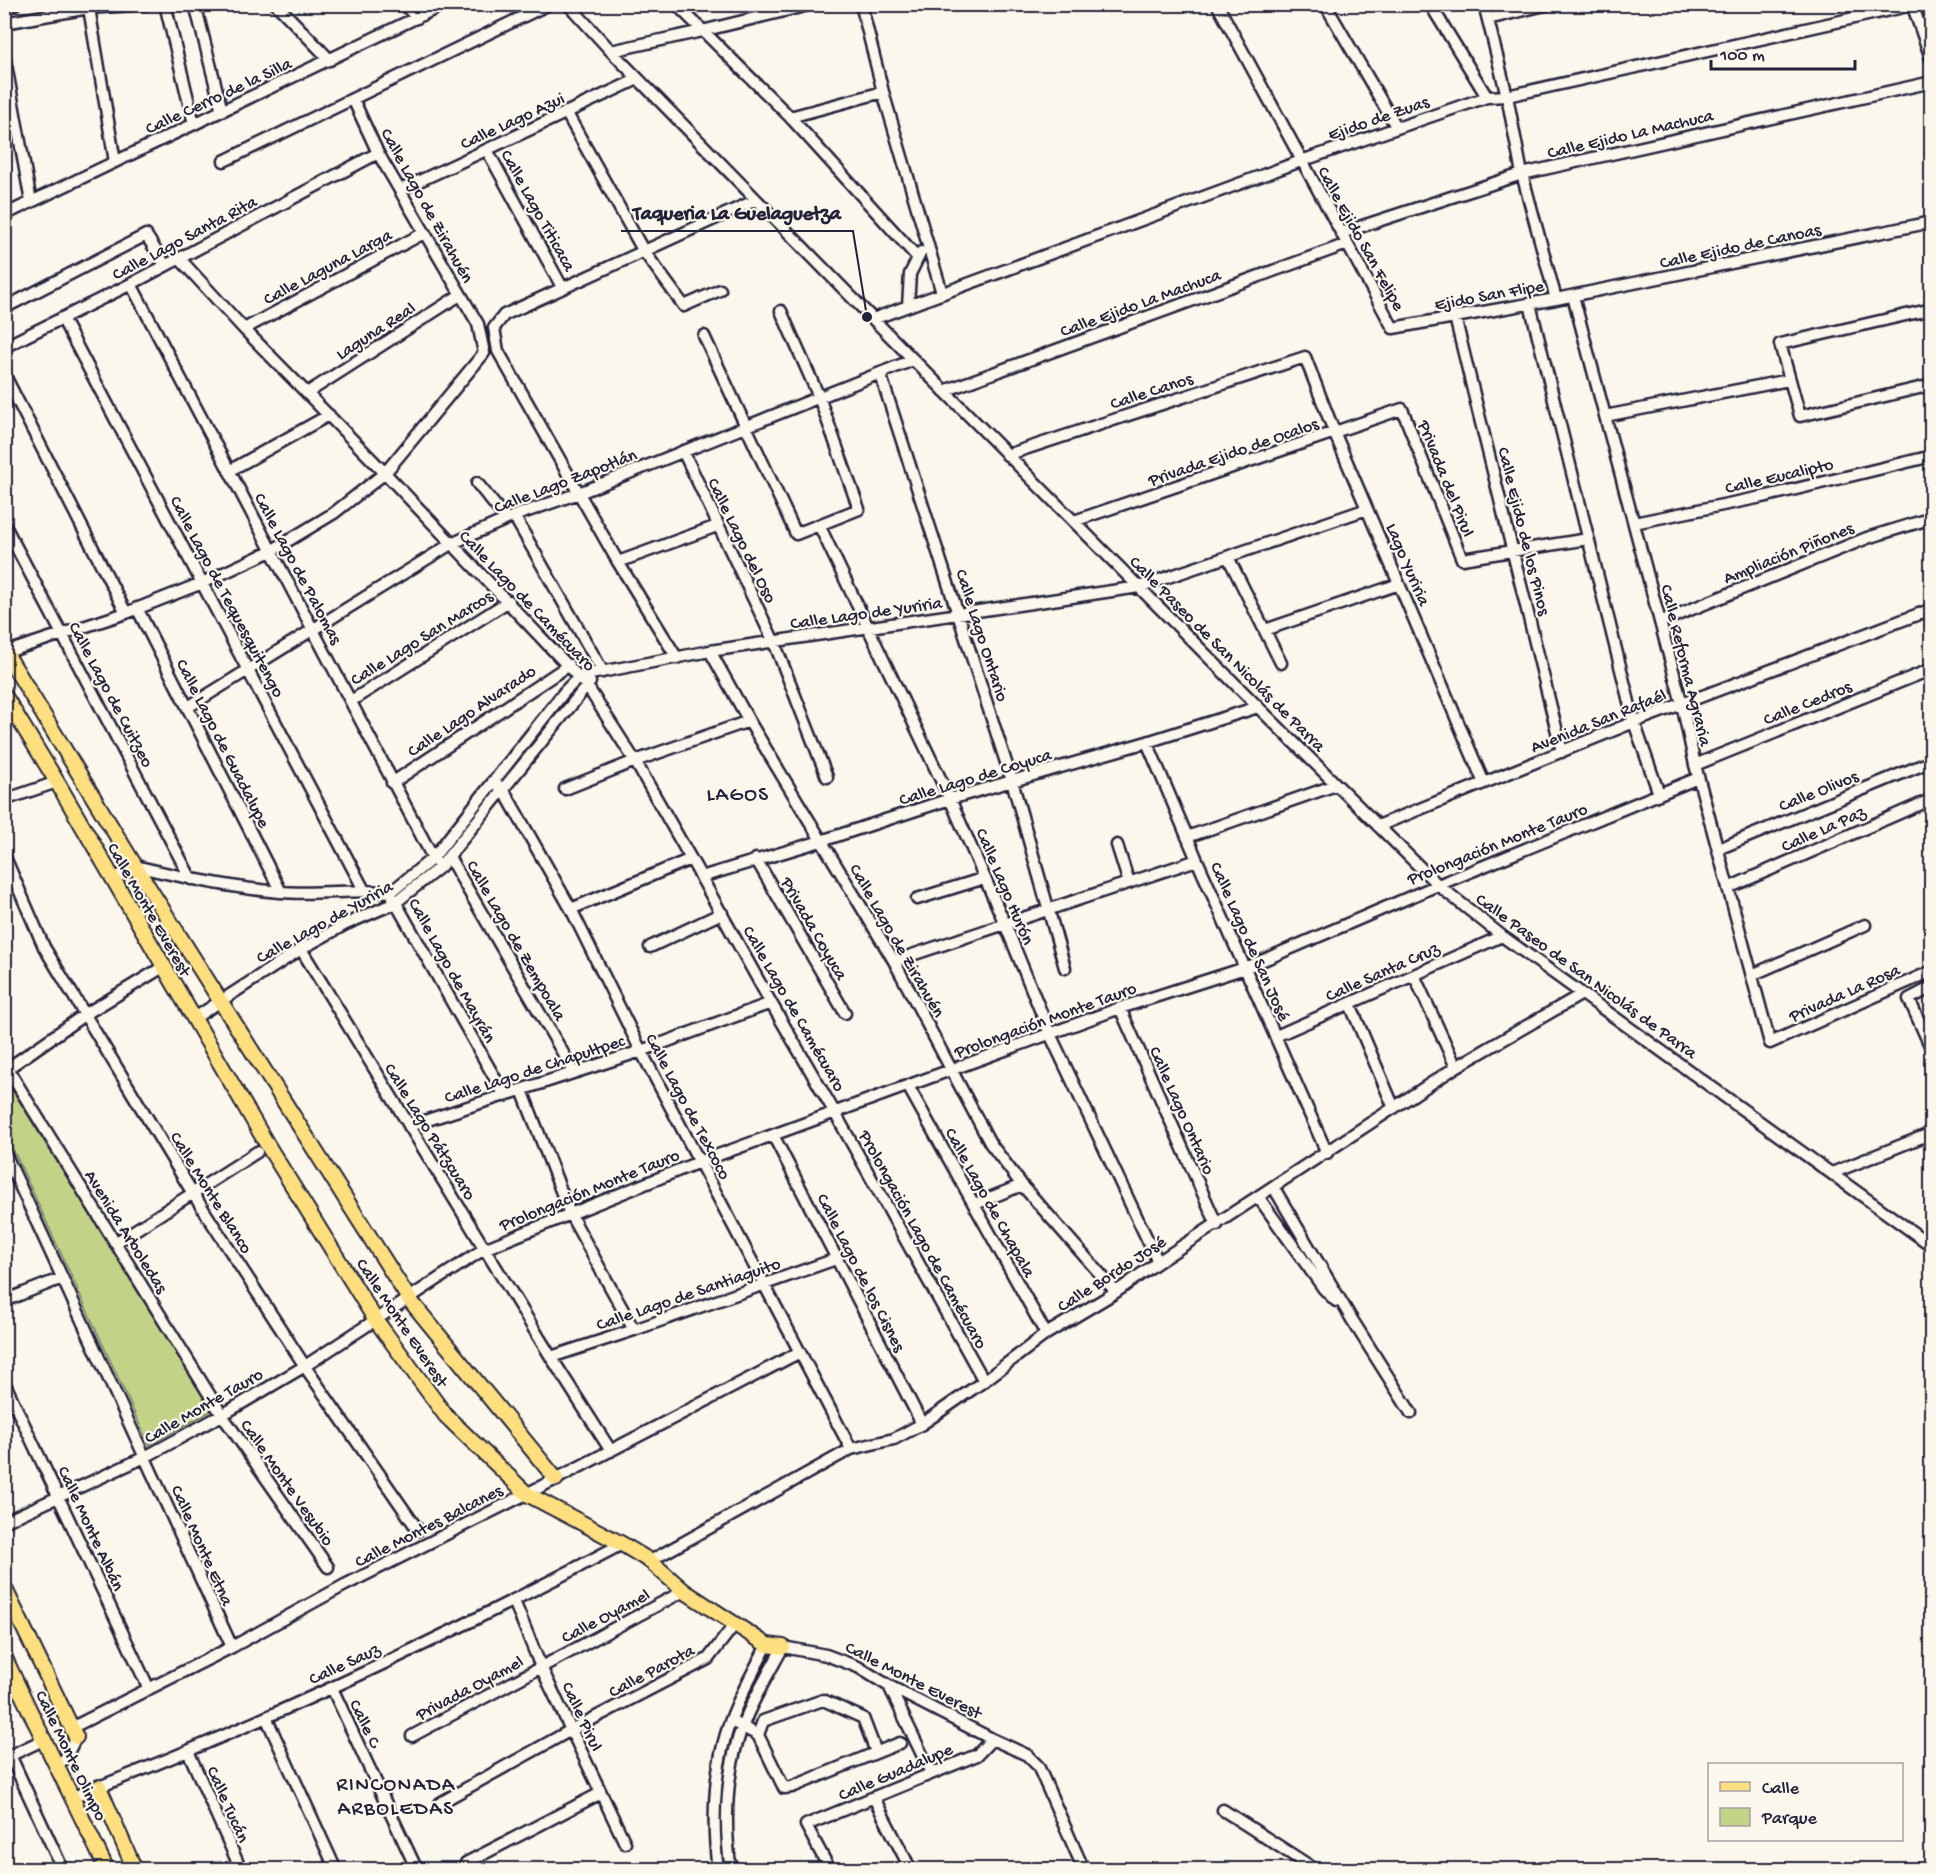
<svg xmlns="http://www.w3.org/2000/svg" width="1936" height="1874" font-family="'Gochi Hand',sans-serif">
	<rect width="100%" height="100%" fill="#fbf7ec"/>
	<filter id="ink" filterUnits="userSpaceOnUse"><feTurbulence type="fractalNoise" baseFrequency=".0167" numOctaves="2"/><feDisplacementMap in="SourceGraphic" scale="12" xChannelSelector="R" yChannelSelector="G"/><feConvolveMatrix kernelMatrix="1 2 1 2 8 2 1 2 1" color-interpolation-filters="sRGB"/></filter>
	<g filter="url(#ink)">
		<path fill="#c2d387" stroke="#727a61" stroke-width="1.5" d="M 4,1077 L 213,1410 L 149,1445 L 5,1132 Z"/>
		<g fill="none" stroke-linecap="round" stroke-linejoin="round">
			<g stroke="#22223b" stroke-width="15">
				<path id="minor" d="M 165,4 L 194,124
					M 195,4 L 222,111
					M 276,4 L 330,60
					M 404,4 L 417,18
					M 568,4 L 611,51 L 873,319 L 1258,707 L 1438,885 L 1502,936 L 1932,1246
					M 676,4 L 790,117 L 918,258
					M 861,4 L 883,92 L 942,293
					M 1217,4 L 1393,328 L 1556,299 L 1932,222
					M 1325,4 L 1397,128
					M 1430,4 L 1487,97
					M 1484,4 L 1507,96 L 1522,174 L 1556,299
					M 1912,4 L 1932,61
					M 4,6 L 15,4
					M 89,8 L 115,162
					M 1488,19 L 1549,4
					M 4,23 L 89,8 L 147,4
					M 611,51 L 702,31 L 813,4
					M 4,54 L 31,202
					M 353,99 L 378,153 L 478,324 L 484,353
					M 566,112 L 643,250 L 684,306 L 720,290
					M 790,117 L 883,92
					M 487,150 L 562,287
					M 224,161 L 549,4
					M 400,190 L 638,79
					M 4,215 L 445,4
					M 1341,233 L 1522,174 L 1932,82
					M 179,258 L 244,329 L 385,473 L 587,686 L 635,761 L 691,859 L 771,1003 L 835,1113 L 984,1381
					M 131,284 L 433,858 L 440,867
					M 1573,296 L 1682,704 L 1695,765 L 1770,1043 L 1932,971
					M 1530,304 L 1634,722 L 1659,794
					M 908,306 L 910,274 L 921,252
					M 4,308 L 146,235 L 165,265
					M 1932,309 L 1780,344 L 1800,416 L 1932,385
					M 1455,317 L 1562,752
					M 62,318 L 364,890
					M 873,319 L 1301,161 L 1487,97 L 1507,96 L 1912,5
					M 494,328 L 498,351 L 618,562 L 677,658
					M 494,328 L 504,315 L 756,200
					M 244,329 L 424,233
					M 704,336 L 796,534 L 859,509 L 819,397 L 781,311
					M 4,347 L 131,284 L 378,153
					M 880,373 L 1012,781 L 1065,968
					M 4,374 L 126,613
					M 944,391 L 1347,244
					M 307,393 L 460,295
					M 1605,416 L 1789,380
					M 683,451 L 774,642 L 827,777
					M 1007,455 L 1305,357 L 1335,434 L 1484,783
					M 229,471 L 329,415
					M 477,483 L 506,519
					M 514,516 L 603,672
					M 1074,521 L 1402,409 L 1462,559 L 1588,539
					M 1634,523 L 1767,496 L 1932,456
					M 4,524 L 191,879
					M 819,525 L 950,799 L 1005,924 L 1050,1034 L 1158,1262
					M 1228,557 L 1281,663
					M 618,562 L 717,526
					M 137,608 L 281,892
					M 1660,622 L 1867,538 L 1932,518
					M 1265,630 L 1399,584
					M 710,651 L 749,721 L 894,961 L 990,1143 L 1022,1185 L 1116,1292
					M 4,653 L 126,613 L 202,583 L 271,551 L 334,513 L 385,473 L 484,353
					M 351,701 L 509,601
					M 188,707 L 451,544 L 514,516 L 579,493 L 913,360
					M 1147,742 L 1197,860 L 1327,1153
					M 1695,765 L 1932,669
					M 493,781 L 503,789 L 571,909 L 641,1051 L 851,1449
					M 392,783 L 569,665
					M 565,789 L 635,761 L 749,721
					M 4,800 L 57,782
					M 1378,826 L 1634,722 L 1932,609
					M 1187,837 L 1336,785
					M 1117,845 L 1129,883
					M 1718,849 L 1932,761
					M 4,855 L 44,947 L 192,1192 L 308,1371 L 418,1530
					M 449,857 L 574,1072
					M 756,859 L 845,1013
					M 701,877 L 821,841 L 950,799 L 1147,742 L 1258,707
					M 113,880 L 135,866 C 182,877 231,888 280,892 C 317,895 354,889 391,892
					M 1728,888 L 1932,799
					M 391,892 L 433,858 L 565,691 L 580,676 L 710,651 L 1139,587 L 1367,509
					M 393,898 L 505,1096
					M 917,899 L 985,878
					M 571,909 L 691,859
					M 650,947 L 722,913
					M 301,949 L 551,1357 L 611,1451
					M 894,961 L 1197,860
					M 1414,975 L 1456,1067
					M 1752,975 L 1865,925
					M 1932,987 L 1909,999 L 1932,1050
					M 1350,1004 L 1394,1108
					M 1120,1008 L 1217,1225
					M 193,1019 L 301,949 L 346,924 L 395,903 L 440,867 L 590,682
					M 1276,1036 L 1502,936
					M 4,1063 L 222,1415 L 328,1567
					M 4,1071 L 84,1015 L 163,967
					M 908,1086 L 1046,1334
					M 522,1090 L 570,1214 L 634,1330
					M 409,1126 L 641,1051 L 771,1003
					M 773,1135 L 922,1424
					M 4,1151 L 232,1647
					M 1832,1173 L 1932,1133
					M 1274,1188 L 1351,1318 L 1411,1413
					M 1259,1198 L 1324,1289 L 1336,1301
					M 975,1204 L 1022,1185
					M 115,1243 L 257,1152
					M 4,1301 L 62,1278
					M 551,1357 L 634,1330 L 836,1259
					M 4,1382 L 149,1689
					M 4,1522 L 145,1457 L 222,1415 L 305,1366 L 484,1249 L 699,1162 L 1120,1008 L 1245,968 L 1438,885 L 1698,778
					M 650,1561 L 851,1449 L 894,1439 L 922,1424 L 984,1381 L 1046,1334 L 1116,1292 L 1158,1262 L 1456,1067 L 1582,994
					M 514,1601 L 541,1667 L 625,1843
					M 889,1686 L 931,1773
					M 332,1688 L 417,1870
					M 266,1717 L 336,1870
					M 737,1724 L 758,1735 L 784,1788 L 792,1787 L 900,1743
					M 71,1728 L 232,1647 L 343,1586 L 556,1479 L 800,1352
					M 758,1735 L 763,1721 L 823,1700 L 863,1718 L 876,1752
					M 412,1736 L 684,1591
					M 188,1751 L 241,1870
					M 10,1755 L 63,1870
					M 5,1758 L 43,1740
					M 56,1765 L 65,1759 L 76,1737
					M 73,1797 C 261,1725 444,1638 622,1544
					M 874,1798 L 911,1870
					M 440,1803 L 571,1730 L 708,1659 L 735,1624
					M 1223,1810 L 1316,1870
					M 466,1863 L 601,1793
					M 718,1870 C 711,1816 714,1756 736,1707 C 745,1686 757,1665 767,1645
					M 731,1870 C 723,1820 726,1760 748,1713 C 758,1691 771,1669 783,1647 L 826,1655 L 858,1667 L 889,1686 L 992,1739 L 1027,1755 L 1038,1766 L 1084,1870
					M 830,1870 L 806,1825 L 977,1755 L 992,1739"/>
			</g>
			<g stroke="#22223b" stroke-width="18">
				<path id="major" d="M 4,650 L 135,866 L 409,1299 L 556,1479
					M 4,695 L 57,782 L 268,1146 L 375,1319 L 446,1416 L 527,1494 L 622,1544 L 650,1561 L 684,1591 L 767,1645 L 783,1647
					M 4,1587 L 76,1737
					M 4,1656 C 37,1728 73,1798 107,1870
					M 99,1787 L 135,1870"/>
			</g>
			<use href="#minor" stroke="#fbf7ec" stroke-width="10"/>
			<use href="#major" stroke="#fddf80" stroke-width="14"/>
		</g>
	</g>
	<g text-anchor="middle" stroke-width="4.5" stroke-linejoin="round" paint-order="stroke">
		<g font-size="18" fill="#22223b" stroke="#fbf7ec">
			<text transform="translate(218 95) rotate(-25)" y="6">Calle Cerro de la Silla</text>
			<text transform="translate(1378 117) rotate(-19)" y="6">Ejido de Zuas</text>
			<text transform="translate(512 120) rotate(-25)" y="6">Calle Lago Azui</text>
			<text transform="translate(1630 133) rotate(-13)" y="6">Calle Ejido La Machuca</text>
			<text transform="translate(428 205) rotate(61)" y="6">Calle Lago de Zirahuén</text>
			<text transform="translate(539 210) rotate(61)" y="6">Calle Lago Titicaca</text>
			<text transform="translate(184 237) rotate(-28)" y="6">Calle Lago Santa Rita</text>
			<text transform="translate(1362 238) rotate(61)" y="6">Calle Ejido San Felipe</text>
			<text transform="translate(1740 245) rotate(-12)" y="6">Calle Ejido de Canoas</text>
			<text transform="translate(327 266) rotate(-28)" y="6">Calle Laguna Larga</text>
			<text transform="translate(1489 294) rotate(-10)" y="6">Ejido San Flipe</text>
			<text transform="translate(1140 302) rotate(-20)" y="6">Calle Ejido La Machuca</text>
			<text transform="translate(375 330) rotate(-33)" y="6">Laguna Real</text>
			<text transform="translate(1151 390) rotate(-18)" y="6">Calle Canos</text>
			<text transform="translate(1233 451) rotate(-19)" y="6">Privada Ejido de Ocalos</text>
			<text transform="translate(1779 475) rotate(-13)" y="6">Calle Eucalipto</text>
			<text transform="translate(1447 478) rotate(68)" y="6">Privada del Pirul</text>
			<text transform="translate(565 480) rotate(-21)" y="6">Calle Lago Zapotlán</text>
			<text transform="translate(1525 531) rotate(76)" y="6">Calle Ejido de los Pinos</text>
			<text transform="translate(743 540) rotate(64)" y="6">Calle Lago del Oso</text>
			<text transform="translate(1788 552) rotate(-22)" y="6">Ampliación Piñones</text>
			<text transform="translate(1409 564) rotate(67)" y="6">Lago Yuriria</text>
			<text transform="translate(299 568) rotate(62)" y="6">Calle Lago de Palomas</text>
			<text transform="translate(228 596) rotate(62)" y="6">Calle Lago de Tequesquitengo</text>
			<text transform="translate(528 600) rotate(46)" y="6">Calle Lago de Camécuaro</text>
			<text transform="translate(866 612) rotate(-8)" y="6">Calle Lago de Yuriria</text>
			<text transform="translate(983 635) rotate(72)" y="6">Calle Lago Ontario</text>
			<text transform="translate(421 637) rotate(-32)" y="6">Calle Lago San Marcos</text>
			<text transform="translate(1228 653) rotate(45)" y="6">Calle Paseo de San Nicolás de Parra</text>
			<text transform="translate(1687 665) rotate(76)" y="6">Calle Reforma Agraria</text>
			<text transform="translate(112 694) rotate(62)" y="6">Calle Lago de Cuitzeo</text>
			<text transform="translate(1807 702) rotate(-22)" y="6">Calle Cedros</text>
			<text transform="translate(471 710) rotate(-34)" y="6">Calle Lago Alvarado</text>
			<text transform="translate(1598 720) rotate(-22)" y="6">Avenida San Rafaél</text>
			<text transform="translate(224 743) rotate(63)" y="6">Calle Lago de Guadalupe</text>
			<text transform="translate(975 776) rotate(-17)" y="6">Calle Lago de Coyuca</text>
			<text transform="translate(1818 790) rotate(-22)" y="6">Calle Olivos</text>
			<text transform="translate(1823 828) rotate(-24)" y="6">Calle La Paz</text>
			<text transform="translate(1497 843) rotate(-22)" y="6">Prolongación Monte Tauro</text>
			<text transform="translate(1006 886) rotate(67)" y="6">Calle Lago Hurón</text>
			<text transform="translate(150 909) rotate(60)" y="6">Calle Monte Everest</text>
			<text transform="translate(324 921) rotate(-29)" y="6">Calle Lago de Yuriria</text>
			<text transform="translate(815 928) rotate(60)" y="6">Privada Coyuca</text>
			<text transform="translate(517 940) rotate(60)" y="6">Calle Lago de Zempoala</text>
			<text transform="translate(898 940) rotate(60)" y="6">Calle Lago de Zirahuén</text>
			<text transform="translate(1251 941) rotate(66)" y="6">Calle Lago de San José</text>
			<text transform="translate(453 970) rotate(61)" y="6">Calle Lago de Mayrán</text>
			<text transform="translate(1382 971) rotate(-24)" y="6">Calle Santa Cruz</text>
			<text transform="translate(1587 975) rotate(36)" y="6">Calle Paseo de San Nicolás de Parra</text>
			<text transform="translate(1844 992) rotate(-24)" y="6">Privada La Rosa</text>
			<text transform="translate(795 1008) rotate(60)" y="6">Calle Lago de Camécuaro</text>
			<text transform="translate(1045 1019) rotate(-20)" y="6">Prolongación Monte Tauro</text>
			<text transform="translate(534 1068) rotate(-18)" y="6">Calle Lago de Chapultpec</text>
			<text transform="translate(689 1106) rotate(62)" y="6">Calle Lago de Texcoco</text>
			<text transform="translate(1183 1110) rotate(66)" y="6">Calle Lago Ontario</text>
			<text transform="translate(431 1131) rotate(58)" y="6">Calle Lago Pátzcuaro</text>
			<text transform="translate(589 1189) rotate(-22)" y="6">Prolongación Monte Tauro</text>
			<text transform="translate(212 1192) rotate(58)" y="6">Calle Monte Blanco</text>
			<text transform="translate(991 1202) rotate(61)" y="6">Calle Lago de Chapala</text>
			<text transform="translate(127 1231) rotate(58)" y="6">Avenida Arboledas</text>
			<text transform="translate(924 1239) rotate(61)" y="6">Prolongación Lago de Camécuaro</text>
			<text transform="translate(862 1272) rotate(63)" y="6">Calle Lago de los Cisnes</text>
			<text transform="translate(1111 1273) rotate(-33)" y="6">Calle Bordo José</text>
			<text transform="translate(688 1293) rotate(-19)" y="6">Calle Lago de Santiaguito</text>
			<text transform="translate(403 1322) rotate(56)" y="6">Calle Monte Everest</text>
			<text transform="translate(203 1405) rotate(-30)" y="6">Calle Monte Tauro</text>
			<text transform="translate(288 1482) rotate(55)" y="6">Calle Monte Vesubio</text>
			<text transform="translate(428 1525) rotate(-27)" y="6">Calle Montes Balcanes</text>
			<text transform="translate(92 1528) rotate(65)" y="6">Calle Monte Albán</text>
			<text transform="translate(203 1545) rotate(66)" y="6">Calle Monte Etna</text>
			<text transform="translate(605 1615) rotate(-28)" y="6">Calle Oyamel</text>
			<text transform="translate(344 1663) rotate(-25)" y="6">Calle Sauz</text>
			<text transform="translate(651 1670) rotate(-28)" y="6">Calle Parota</text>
			<text transform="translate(914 1679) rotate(27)" y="6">Calle Monte Everest</text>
			<text transform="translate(469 1687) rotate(-28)" y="6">Privada Oyamel</text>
			<text transform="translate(583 1716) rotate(65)" y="6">Calle Pirul</text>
			<text transform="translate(366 1723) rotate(64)" y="6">Calle C</text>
			<text transform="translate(72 1755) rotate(64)" y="6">Calle Monte Olimpo</text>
			<text transform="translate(895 1771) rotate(-23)" y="6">Calle Guadalupe</text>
			<text transform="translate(229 1804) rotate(66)" y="6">Calle Tucán</text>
		</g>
		<g font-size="21" letter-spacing="1.5" fill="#22223b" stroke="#fbf7ec">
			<text x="738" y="800">LAGOS</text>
			<text x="396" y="1790">RINCONADA<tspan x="396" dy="24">ARBOLEDAS</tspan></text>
		</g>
	</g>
	<path fill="none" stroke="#22223b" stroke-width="2" d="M867 317L853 231H621"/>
	<circle fill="#22223b" stroke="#fbf7ec" stroke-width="2" cx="867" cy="317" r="6"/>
	<g font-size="20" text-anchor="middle" font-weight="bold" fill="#22223b" stroke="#fbf7ec" stroke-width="4.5" stroke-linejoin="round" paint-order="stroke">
		<text x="737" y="219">Taqueria La Guelaguetza</text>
	</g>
	<rect width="1936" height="1874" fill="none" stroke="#fbf7ec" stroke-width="24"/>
	<rect x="12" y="12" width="1912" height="1850" fill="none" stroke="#22223b" stroke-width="2" filter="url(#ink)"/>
	<rect x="1708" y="1763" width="195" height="78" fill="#fbf7ec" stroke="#a4a2a5" stroke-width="1.5"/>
	<rect x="1720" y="1782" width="30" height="9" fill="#fddf80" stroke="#a4a2a5" stroke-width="1.5"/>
	<text x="1762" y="1793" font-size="18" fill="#22223b">Calle</text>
	<rect x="1720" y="1808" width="30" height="18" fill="#c2d387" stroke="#a4a2a5" stroke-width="1.5"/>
	<text x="1762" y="1823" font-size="18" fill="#22223b">Parque</text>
	<path d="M1711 60v9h144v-9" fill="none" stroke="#22223b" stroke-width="3"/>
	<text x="1720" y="60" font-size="18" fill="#22223b" stroke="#fbf7ec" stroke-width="4.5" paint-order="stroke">100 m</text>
</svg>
